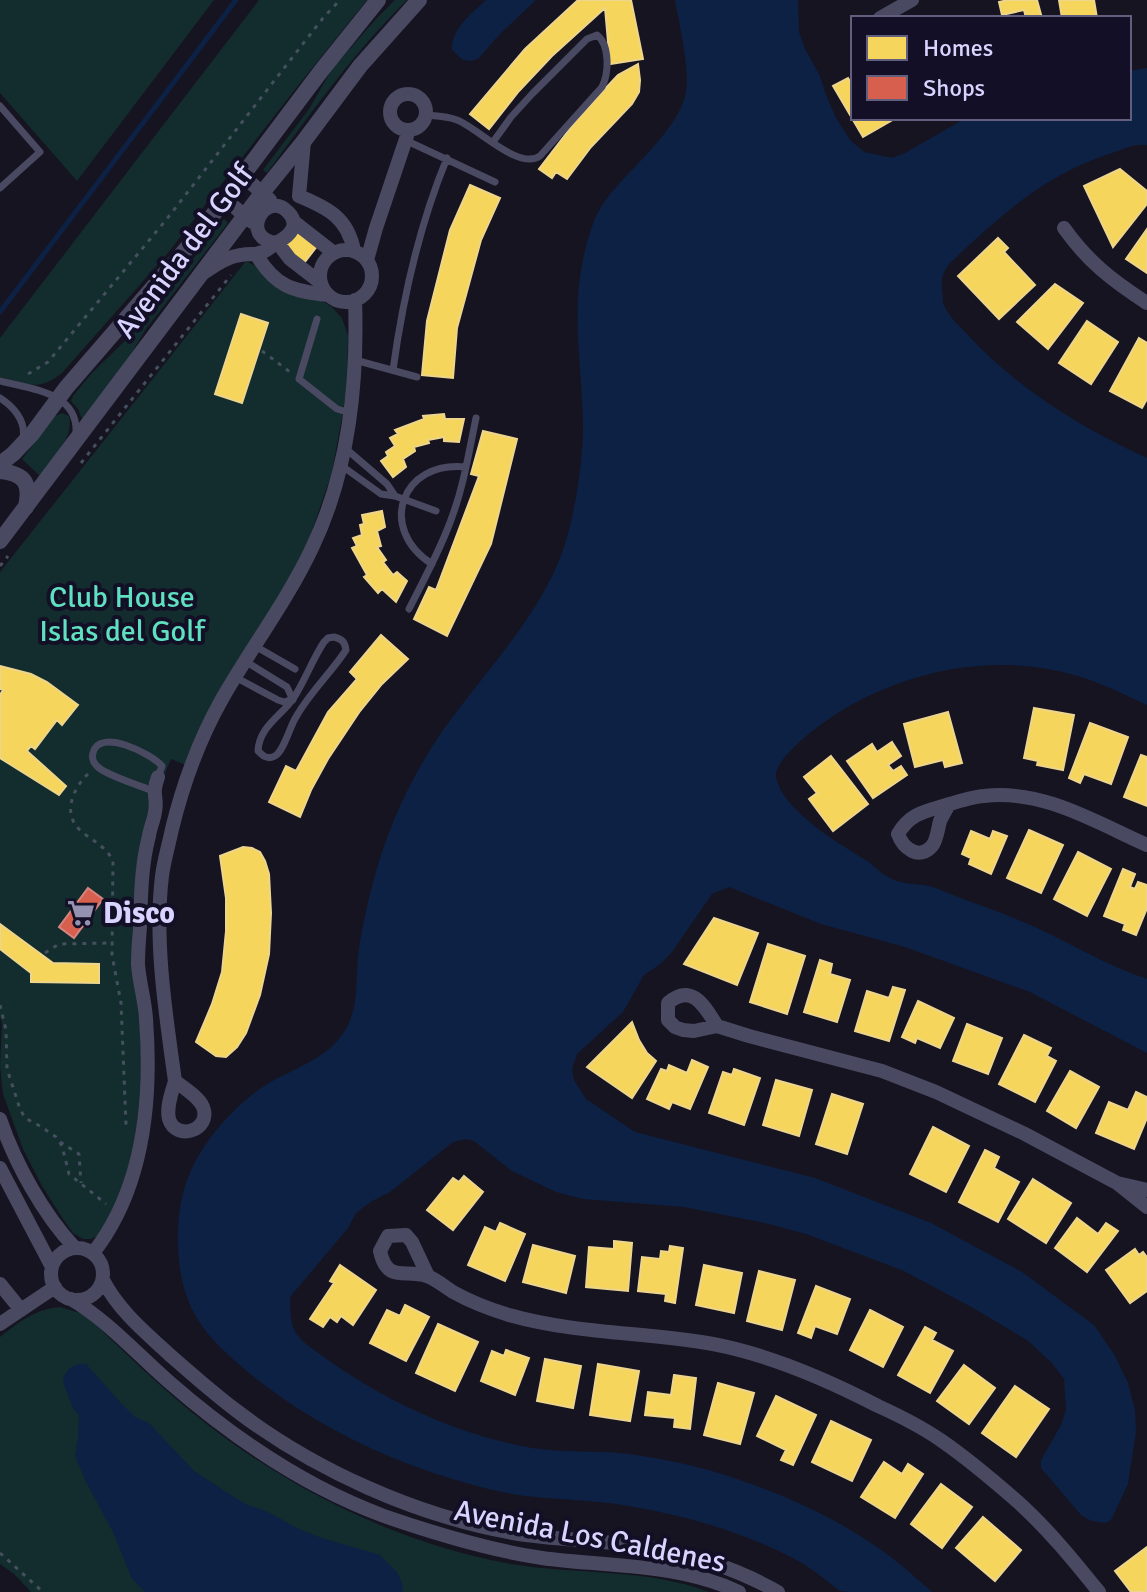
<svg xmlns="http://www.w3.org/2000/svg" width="1147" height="1592" font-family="Signika,sans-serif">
	<rect width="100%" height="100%" fill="#161421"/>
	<path fill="#132c2d" d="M 0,0 L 214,0 L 77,181 L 0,93 Z
		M 259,0 L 367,0 L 297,87 L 167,254 L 62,373 C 39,392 26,384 0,377 L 0,338 Z
		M 395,0 L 407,0 C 354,52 311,113 267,173 L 263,170 L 309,109 L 332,69 L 376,19 Z
		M 224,219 L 228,223 L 146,329 L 115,381 L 82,419 L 78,409 L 71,401 L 73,396 L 91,374 L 145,321 Z
		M 246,261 L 331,306 L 342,318 L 348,336 L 347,389 L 332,472 L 310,537 L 282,593 L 186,765 L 171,759 L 150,809 L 144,833 L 133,909 L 132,948 L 142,1048 L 140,1099 L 132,1162 L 121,1199 L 99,1235 L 91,1239 L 83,1239 L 73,1233 L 63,1219 L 42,1186 L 23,1149 L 3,1094 L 0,1066 L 2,1024 L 0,1017 L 0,572 Z
		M 62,413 L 69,416 C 74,437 54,461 41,477 L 22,459 L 55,416 Z
		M 60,1307 L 83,1314 L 96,1325 C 137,1364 178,1404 224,1437 C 309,1499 407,1545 511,1564 C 577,1575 646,1568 709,1592 L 31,1592 L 14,1574 L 0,1564 L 0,1337 C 19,1322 35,1309 60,1307 Z"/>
	<path fill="#0d2144" d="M 486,0 L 536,0 L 499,35 L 479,58 L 472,61 L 463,60 L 452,50 C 451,29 472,13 486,0 Z
		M 675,0 L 798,0 L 799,32 L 805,49 L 820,76 L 826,95 L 836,118 L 850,140 L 864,152 L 892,158 L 905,153 L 966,118 L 1129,118 L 1129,71 L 1147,68 L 1147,145 C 1131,144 1126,149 1112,153 C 1045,174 1000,216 950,263 C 942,273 941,279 942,291 C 943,292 943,302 943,303 C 947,314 958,325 966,333 C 1015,387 1081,428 1147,458 L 1147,705 C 1123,694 1100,682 1074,675 C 985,649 882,675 811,732 C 800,741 773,764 776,778 C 784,812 841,845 869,862 C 875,867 881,873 888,877 C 901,885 915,883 929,886 C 941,889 952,895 963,899 C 988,908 1013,917 1037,928 C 1074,945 1108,966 1147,979 L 1147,1053 L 1030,992 L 905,947 L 821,924 L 729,887 L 712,894 L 672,952 L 659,965 L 644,975 L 623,1012 L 577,1054 L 572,1069 L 574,1080 L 586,1099 L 635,1132 L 815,1178 L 931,1223 L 1022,1272 L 1094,1325 L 1114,1354 L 1128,1383 L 1135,1410 L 1136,1432 L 1128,1484 L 1111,1520 L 1106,1523 L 1092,1521 L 1082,1516 L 1041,1468 L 1041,1460 L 1061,1425 L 1066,1410 L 1064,1379 L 1052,1363 L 1027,1340 L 975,1309 L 904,1271 L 806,1234 L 765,1223 L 684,1207 L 583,1199 L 556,1192 L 512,1171 L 474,1141 L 466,1139 L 453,1142 L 390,1192 L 372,1201 L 356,1213 L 348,1228 L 290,1297 C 290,1308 290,1324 296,1333 C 303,1344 318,1352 328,1360 C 389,1403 459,1435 532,1448 C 564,1453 597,1450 629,1454 C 656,1458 685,1463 712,1471 C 768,1488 822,1510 871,1543 C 893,1557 913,1575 932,1592 C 909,1592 886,1592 863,1592 C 859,1592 844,1592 840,1591 C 837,1589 834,1586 831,1584 C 819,1574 806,1565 793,1558 C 742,1532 685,1515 628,1506 C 587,1498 544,1501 502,1492 C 406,1471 308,1426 235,1361 C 224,1351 212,1340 203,1327 C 182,1299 177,1264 178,1229 C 179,1205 184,1183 195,1162 C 212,1131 235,1106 264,1086 C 293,1068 330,1059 347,1027 C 360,1003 355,974 359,948 C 367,899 380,849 401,804 C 417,769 437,736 461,706 C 496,660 535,617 558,563 C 573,529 583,465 583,428 C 583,368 570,316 584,255 C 588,238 594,215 605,201 C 627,170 681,129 686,91 C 690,68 679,24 675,0 Z
		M 78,1364 L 86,1364 L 120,1402 L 135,1417 L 149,1423 L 194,1471 L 245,1504 L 266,1511 L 299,1529 L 319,1537 L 380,1555 L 397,1572 L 402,1583 L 403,1592 L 145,1592 L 132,1579 L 113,1532 L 86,1482 L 75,1456 L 78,1438 L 79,1416 L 73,1408 L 63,1382 L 64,1376 L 70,1368 Z"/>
	<path fill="#f6d55c" stroke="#edd58d" stroke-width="2" d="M 578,0 L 631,0 L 643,59 L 610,64 L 605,8 L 552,56 L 519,91 L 489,129 L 470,114 L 525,49 Z
		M 1008,0 L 1037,0 L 1042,18 L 1026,18 L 1024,10 L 1002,15 L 999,2 Z
		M 1059,0 L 1094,0 L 1097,18 L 1062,18 Z
		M 638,64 L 640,80 L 639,92 L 632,104 L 591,147 L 567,179 L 556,172 L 552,178 L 539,169 L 576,121 L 603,91 L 618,75 Z
		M 848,78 L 853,87 L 853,118 L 896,118 L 863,137 L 833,86 Z
		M 1120,169 L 1147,191 L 1147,204 L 1113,247 L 1084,186 Z
		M 470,185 L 500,198 L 481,240 L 457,328 L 453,378 L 422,375 L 427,321 L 450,230 Z
		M 298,229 L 318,245 L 304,263 L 284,247 Z
		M 1147,229 L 1147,273 L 1126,259 Z
		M 998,238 L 1008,248 L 1004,252 L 1035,285 L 999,319 L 958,276 Z
		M 1055,284 L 1083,303 L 1048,349 L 1017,322 Z
		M 241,314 L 268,323 L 242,403 L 215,394 Z
		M 1087,321 L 1118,342 L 1091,384 L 1059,363 Z
		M 1139,338 L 1147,343 L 1147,399 L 1142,408 L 1110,391 Z
		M 444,414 L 445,419 L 464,419 L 459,442 L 444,441 L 444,437 L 428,440 L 429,443 L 414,447 L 415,451 L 403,459 L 406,467 L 393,477 L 381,461 L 388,456 L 386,452 L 395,446 L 390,438 L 398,434 L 395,430 L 424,419 L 423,416 Z
		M 483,431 L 517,439 L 491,544 L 447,636 L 414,619 L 429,587 L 436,590 L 479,476 L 471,474 Z
		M 382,511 L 385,527 L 377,531 L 381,546 L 377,547 L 386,560 L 383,562 L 393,575 L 397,572 L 407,581 L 396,602 L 382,589 L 378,593 L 364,577 L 367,575 L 352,548 L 357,546 L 353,538 L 362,535 L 360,525 L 364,524 L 362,515 Z
		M 381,635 L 408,659 L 381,685 L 360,711 L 328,759 L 311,790 L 300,817 L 269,802 L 286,766 L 296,771 L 328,712 L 357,679 L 350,672 Z
		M 0,666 L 31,674 L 47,682 L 78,705 L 62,725 L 57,720 L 35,749 L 31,746 L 27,751 L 66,786 L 59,795 L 0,758 L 0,695 L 3,690 L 0,689 Z
		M 1034,708 L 1074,715 L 1063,770 L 1037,765 L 1038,761 L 1024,758 Z
		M 948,712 L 962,763 L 945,767 L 943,760 L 915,767 L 904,724 Z
		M 1090,723 L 1128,737 L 1111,784 L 1084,774 L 1080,783 L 1069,778 Z
		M 892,742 L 901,756 L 888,765 L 893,771 L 901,766 L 907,775 L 873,798 L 847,761 L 872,744 L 877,752 Z
		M 1141,755 L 1147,757 L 1147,806 L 1124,797 Z
		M 831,756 L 868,804 L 833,831 L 809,799 L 817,793 L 804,777 Z
		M 1029,830 L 1063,845 L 1041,893 L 1007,878 Z
		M 971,831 L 990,839 L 993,831 L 1007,836 L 991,874 L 969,864 L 971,858 L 962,854 Z
		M 243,847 L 252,848 L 260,852 L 265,861 L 269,874 L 271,913 L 269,954 L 260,995 L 246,1033 L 237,1047 L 226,1057 L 216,1056 L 196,1042 L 212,1004 L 222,972 L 226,931 L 226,898 L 220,856 Z
		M 1078,852 L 1111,869 L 1087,916 L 1054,899 Z
		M 1123,869 L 1135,874 L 1130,887 L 1135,889 L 1138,882 L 1147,885 L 1147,908 L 1136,935 L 1123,930 L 1125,924 L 1104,916 Z
		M 714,918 L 758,933 L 737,985 L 684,964 Z
		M 0,924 L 53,963 L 99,964 L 99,983 L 31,982 L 31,973 L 0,949 Z
		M 768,944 L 805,956 L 787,1014 L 750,1002 Z
		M 820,960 L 832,964 L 830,974 L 850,980 L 837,1022 L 804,1012 Z
		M 893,987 L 905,990 L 889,1041 L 855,1031 L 867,991 L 889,998 Z
		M 918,1001 L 954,1018 L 940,1048 L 917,1038 L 915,1043 L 902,1037 Z
		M 632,1022 L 639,1040 L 647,1053 L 656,1061 L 632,1098 L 587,1067 Z
		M 967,1024 L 1002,1038 L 988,1074 L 953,1061 Z
		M 1024,1035 L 1051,1048 L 1047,1056 L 1056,1061 L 1035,1102 L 999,1084 Z
		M 692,1060 L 708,1067 L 690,1109 L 672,1102 L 669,1109 L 647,1099 L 661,1069 L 667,1071 L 669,1065 L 687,1073 Z
		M 734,1069 L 760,1078 L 744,1125 L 709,1113 L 723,1072 L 732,1075 Z
		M 1070,1071 L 1099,1087 L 1076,1128 L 1047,1111 Z
		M 776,1080 L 812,1090 L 799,1136 L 763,1125 Z
		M 1136,1092 L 1147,1097 L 1147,1118 L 1134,1149 L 1096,1133 L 1109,1102 L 1128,1110 Z
		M 832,1094 L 863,1104 L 847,1154 L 816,1144 Z
		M 933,1127 L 969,1146 L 946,1192 L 910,1174 Z
		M 985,1150 L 999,1157 L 994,1168 L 1019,1182 L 998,1222 L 959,1202 Z
		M 464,1176 L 483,1192 L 453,1230 L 427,1210 L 453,1178 L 459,1182 Z
		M 1033,1179 L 1071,1203 L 1046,1243 L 1008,1219 Z
		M 1077,1218 L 1098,1234 L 1106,1223 L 1118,1231 L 1087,1272 L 1055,1248 Z
		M 500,1223 L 525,1234 L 505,1281 L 468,1265 L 485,1227 L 496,1232 Z
		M 614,1241 L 632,1243 L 628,1291 L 586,1287 L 589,1247 L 614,1249 Z
		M 533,1245 L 575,1256 L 566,1293 L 523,1282 Z
		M 670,1246 L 683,1248 L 675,1303 L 665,1301 L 666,1294 L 638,1291 L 642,1257 L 660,1259 L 661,1251 L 669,1252 Z
		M 1135,1249 L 1139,1255 L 1143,1252 L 1147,1257 L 1147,1291 L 1130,1303 L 1106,1270 Z
		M 340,1265 L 376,1290 L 353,1325 L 341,1316 L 337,1322 L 330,1317 L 323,1327 L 310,1319 L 334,1283 L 330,1281 Z
		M 704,1265 L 742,1273 L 734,1313 L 696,1305 Z
		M 759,1271 L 795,1280 L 782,1330 L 747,1321 Z
		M 816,1286 L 850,1299 L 837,1334 L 815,1326 L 811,1338 L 798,1333 Z
		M 405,1305 L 429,1317 L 406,1361 L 370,1343 L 387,1310 L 400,1316 Z
		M 870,1310 L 903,1327 L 883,1367 L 850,1350 Z
		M 438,1324 L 478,1342 L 455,1391 L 416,1373 Z
		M 925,1327 L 936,1333 L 932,1340 L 953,1351 L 930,1393 L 898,1375 Z
		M 506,1350 L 529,1358 L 515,1395 L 481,1381 L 492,1351 L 504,1356 Z
		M 545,1359 L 581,1366 L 573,1408 L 537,1401 Z
		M 598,1364 L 639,1371 L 630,1421 L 590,1415 Z
		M 964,1365 L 995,1388 L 969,1424 L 937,1401 Z
		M 674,1375 L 696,1378 L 690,1429 L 674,1427 L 675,1418 L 645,1415 L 648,1392 L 671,1395 Z
		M 718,1383 L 754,1393 L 740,1444 L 704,1435 Z
		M 1015,1386 L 1049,1409 L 1016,1457 L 982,1433 Z
		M 776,1396 L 816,1415 L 793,1465 L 781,1460 L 786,1450 L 757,1436 Z
		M 831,1421 L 871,1440 L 852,1481 L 812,1462 Z
		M 884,1462 L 902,1474 L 908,1464 L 923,1474 L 895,1518 L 861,1497 Z
		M 941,1484 L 972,1507 L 942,1548 L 911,1524 Z
		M 983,1517 L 1021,1550 L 995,1581 L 956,1548 Z
		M 1147,1547 L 1147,1592 L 1131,1592 L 1115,1571 Z"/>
	<path fill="#d6604d" stroke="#d78382" stroke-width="2" d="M 88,888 L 103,899 L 74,938 L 59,927 Z"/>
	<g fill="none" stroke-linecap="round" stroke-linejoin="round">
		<path stroke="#0d2144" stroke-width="5" d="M 0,312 L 236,0"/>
		<path stroke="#44505f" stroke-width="3" stroke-dasharray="4 6" stroke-linecap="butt" d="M 262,351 L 290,372
			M 28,374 L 48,362 L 166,220 L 323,18 L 340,0
			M 81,463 L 231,275
			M 0,566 L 8,556
			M 88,774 C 73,788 62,814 80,830 C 92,841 106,846 113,861 L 112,955 L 121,1003 L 126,1125
			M 45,953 L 59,944 L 112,943
			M 0,1005 L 6,1030 L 7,1069 L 20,1109 L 25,1118 L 40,1126 L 56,1137 L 62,1146 L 69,1174 L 106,1204
			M 60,1142 L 79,1154 L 81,1183
			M 0,1553 L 43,1592"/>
		<path stroke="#4a4962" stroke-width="7" d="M 0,106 L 40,152 L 0,188
			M 425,115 C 436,116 447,116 457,120 C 478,128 519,171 540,156 L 602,87 C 609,73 610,45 597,35 L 587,39 L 532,94 L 511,117 L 493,142
			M 405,140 L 495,182
			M 317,319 L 299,379 L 337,409 L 351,413
			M 355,360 L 417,377
			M 393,370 C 403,297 419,226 447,158
			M 0,381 C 31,389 79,392 76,434
			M 0,398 C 14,407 26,421 23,438
			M 345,448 L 387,484 L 395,496
			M 342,466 L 381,494 L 395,496 L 436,511
			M 432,564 C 377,529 401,460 466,467
			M 409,609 C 424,579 441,549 452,517 C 464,485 469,451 476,418
			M 334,637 C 342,639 345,642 346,650 C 331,673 310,692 296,717 C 290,726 284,751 275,756 C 268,760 263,756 258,751 C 259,727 281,716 293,699 C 305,681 312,660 324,642 L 328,638 Z
			M 255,646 L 295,669
			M 245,661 L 287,687 L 293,700
			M 235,677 L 278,700 L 284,702 L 290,700
			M 153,791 C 141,786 102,774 96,765 C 93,762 92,757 93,753 C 99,727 152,754 162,766 L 158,777"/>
		<path stroke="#4a4962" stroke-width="14" d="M 880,18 L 912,0
			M390 112a18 18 0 1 1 36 0a18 18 0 1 1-36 0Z
			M 304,141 L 299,196 C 328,208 348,218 354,251
			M 242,175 L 270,200
			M 225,199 L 252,222
			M 293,221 L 334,253
			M 1064,228 C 1088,262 1113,281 1147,303
			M 277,242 L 290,259 L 321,283
			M320 276a26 26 0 1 1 52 0a26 26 0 1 1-52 0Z
			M 256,254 C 268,252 269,247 278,242 C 289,236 301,225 288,212 C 266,189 238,237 276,243
			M 367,260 L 376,228 L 409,130
			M 205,272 C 222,260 234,253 256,254 C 275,287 293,291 328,295
			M 949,804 C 946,810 943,815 940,821 C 938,828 937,840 932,846 C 919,861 903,848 898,834 C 909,815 922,812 943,806 C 956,802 971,797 984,796 C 1043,789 1095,822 1147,845
			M 717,1026 C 705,1007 692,982 668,1003 L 668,1020 L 675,1027 L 683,1030 L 694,1031 L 717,1026 L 749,1036 L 882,1071 L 936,1092 L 1023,1133 L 1117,1183
			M 175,1081 C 166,1016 154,941 162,876 C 164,860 169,844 172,829 C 183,784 200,738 222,699 C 251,648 287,601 312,548 C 349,471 358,384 355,300
			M 175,1081 C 184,1088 199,1097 203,1107 C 212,1130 176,1142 169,1119 C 166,1107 172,1092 175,1081 Z
			M 0,1119 C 15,1163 43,1214 75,1248
			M 0,1168 L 52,1267
			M 1147,1190 L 1117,1183 L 1147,1207
			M51 1274a26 26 0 1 1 52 0a26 26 0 1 1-52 0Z
			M 93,1253 C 144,1188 152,1098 146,1019 C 145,1000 139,982 138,964 C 138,952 139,939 140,927 C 141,897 141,866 149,836 C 150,828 154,820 155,812 C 158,796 151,796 158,777
			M 428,1276 L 412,1242 L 406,1235 L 388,1236 L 380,1251 C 387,1283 404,1269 427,1276 C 436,1279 445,1287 453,1292 C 471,1302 489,1309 509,1315 C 576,1334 645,1332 713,1344 C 771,1355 826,1379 878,1406 C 900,1416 922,1427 942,1441 C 968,1459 994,1481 1018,1502 C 1048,1529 1074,1561 1099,1592
			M 103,1280 C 119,1311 145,1332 171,1356 C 193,1375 214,1394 237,1411 C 314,1470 417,1516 513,1533 C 561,1541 610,1540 658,1549 C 701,1557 741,1571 778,1592
			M 0,1284 L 21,1310
			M 71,1299 C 108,1321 136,1353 168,1381 C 232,1437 305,1487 384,1516 C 436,1534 488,1550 542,1558 C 608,1567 678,1563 739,1592
			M 0,1324 L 55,1287"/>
		<path stroke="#4a4962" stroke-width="16" d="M 0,464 L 13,454 L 32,434 L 66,388 L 194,240 L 321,71 L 378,0
			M 0,471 C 25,474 31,483 26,507
			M 0,541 L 262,193 L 304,141 L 360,66 L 419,0"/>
	</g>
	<defs>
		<g id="supermarket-bare" transform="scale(2.16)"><path d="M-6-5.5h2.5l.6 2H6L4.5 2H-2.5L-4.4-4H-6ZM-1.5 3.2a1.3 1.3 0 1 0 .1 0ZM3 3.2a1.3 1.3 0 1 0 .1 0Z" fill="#9591b1" stroke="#130f26" stroke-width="2.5" paint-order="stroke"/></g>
	</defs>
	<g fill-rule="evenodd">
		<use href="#supermarket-bare" x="81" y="913"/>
	</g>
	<g text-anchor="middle" stroke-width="8" stroke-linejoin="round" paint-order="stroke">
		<g font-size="30" fill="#d9d4ff" stroke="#130f26">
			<text transform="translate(184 251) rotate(-53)" y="10">Avenida del Golf</text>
			<text transform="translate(590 1536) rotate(11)" y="10">Avenida Los Caldenes</text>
		</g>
		<g font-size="30" fill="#5fe0c0" stroke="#130f26">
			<text x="122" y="607">Club House<tspan x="122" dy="34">Islas del Golf</tspan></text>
		</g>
		<g font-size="30" font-weight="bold" fill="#d9d4ff" stroke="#130f26" text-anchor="start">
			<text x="103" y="923">Disco</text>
		</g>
	</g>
	<rect x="851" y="16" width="280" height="104" fill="#130f26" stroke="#625e7d" stroke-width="2"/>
	<rect x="867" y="36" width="40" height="24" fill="#f6d55c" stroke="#625e7d" stroke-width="2"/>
	<text x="923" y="56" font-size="24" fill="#d9d4ff">Homes</text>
	<rect x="867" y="76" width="40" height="24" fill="#d6604d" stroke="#625e7d" stroke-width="2"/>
	<text x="923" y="96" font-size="24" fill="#d9d4ff">Shops</text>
</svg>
